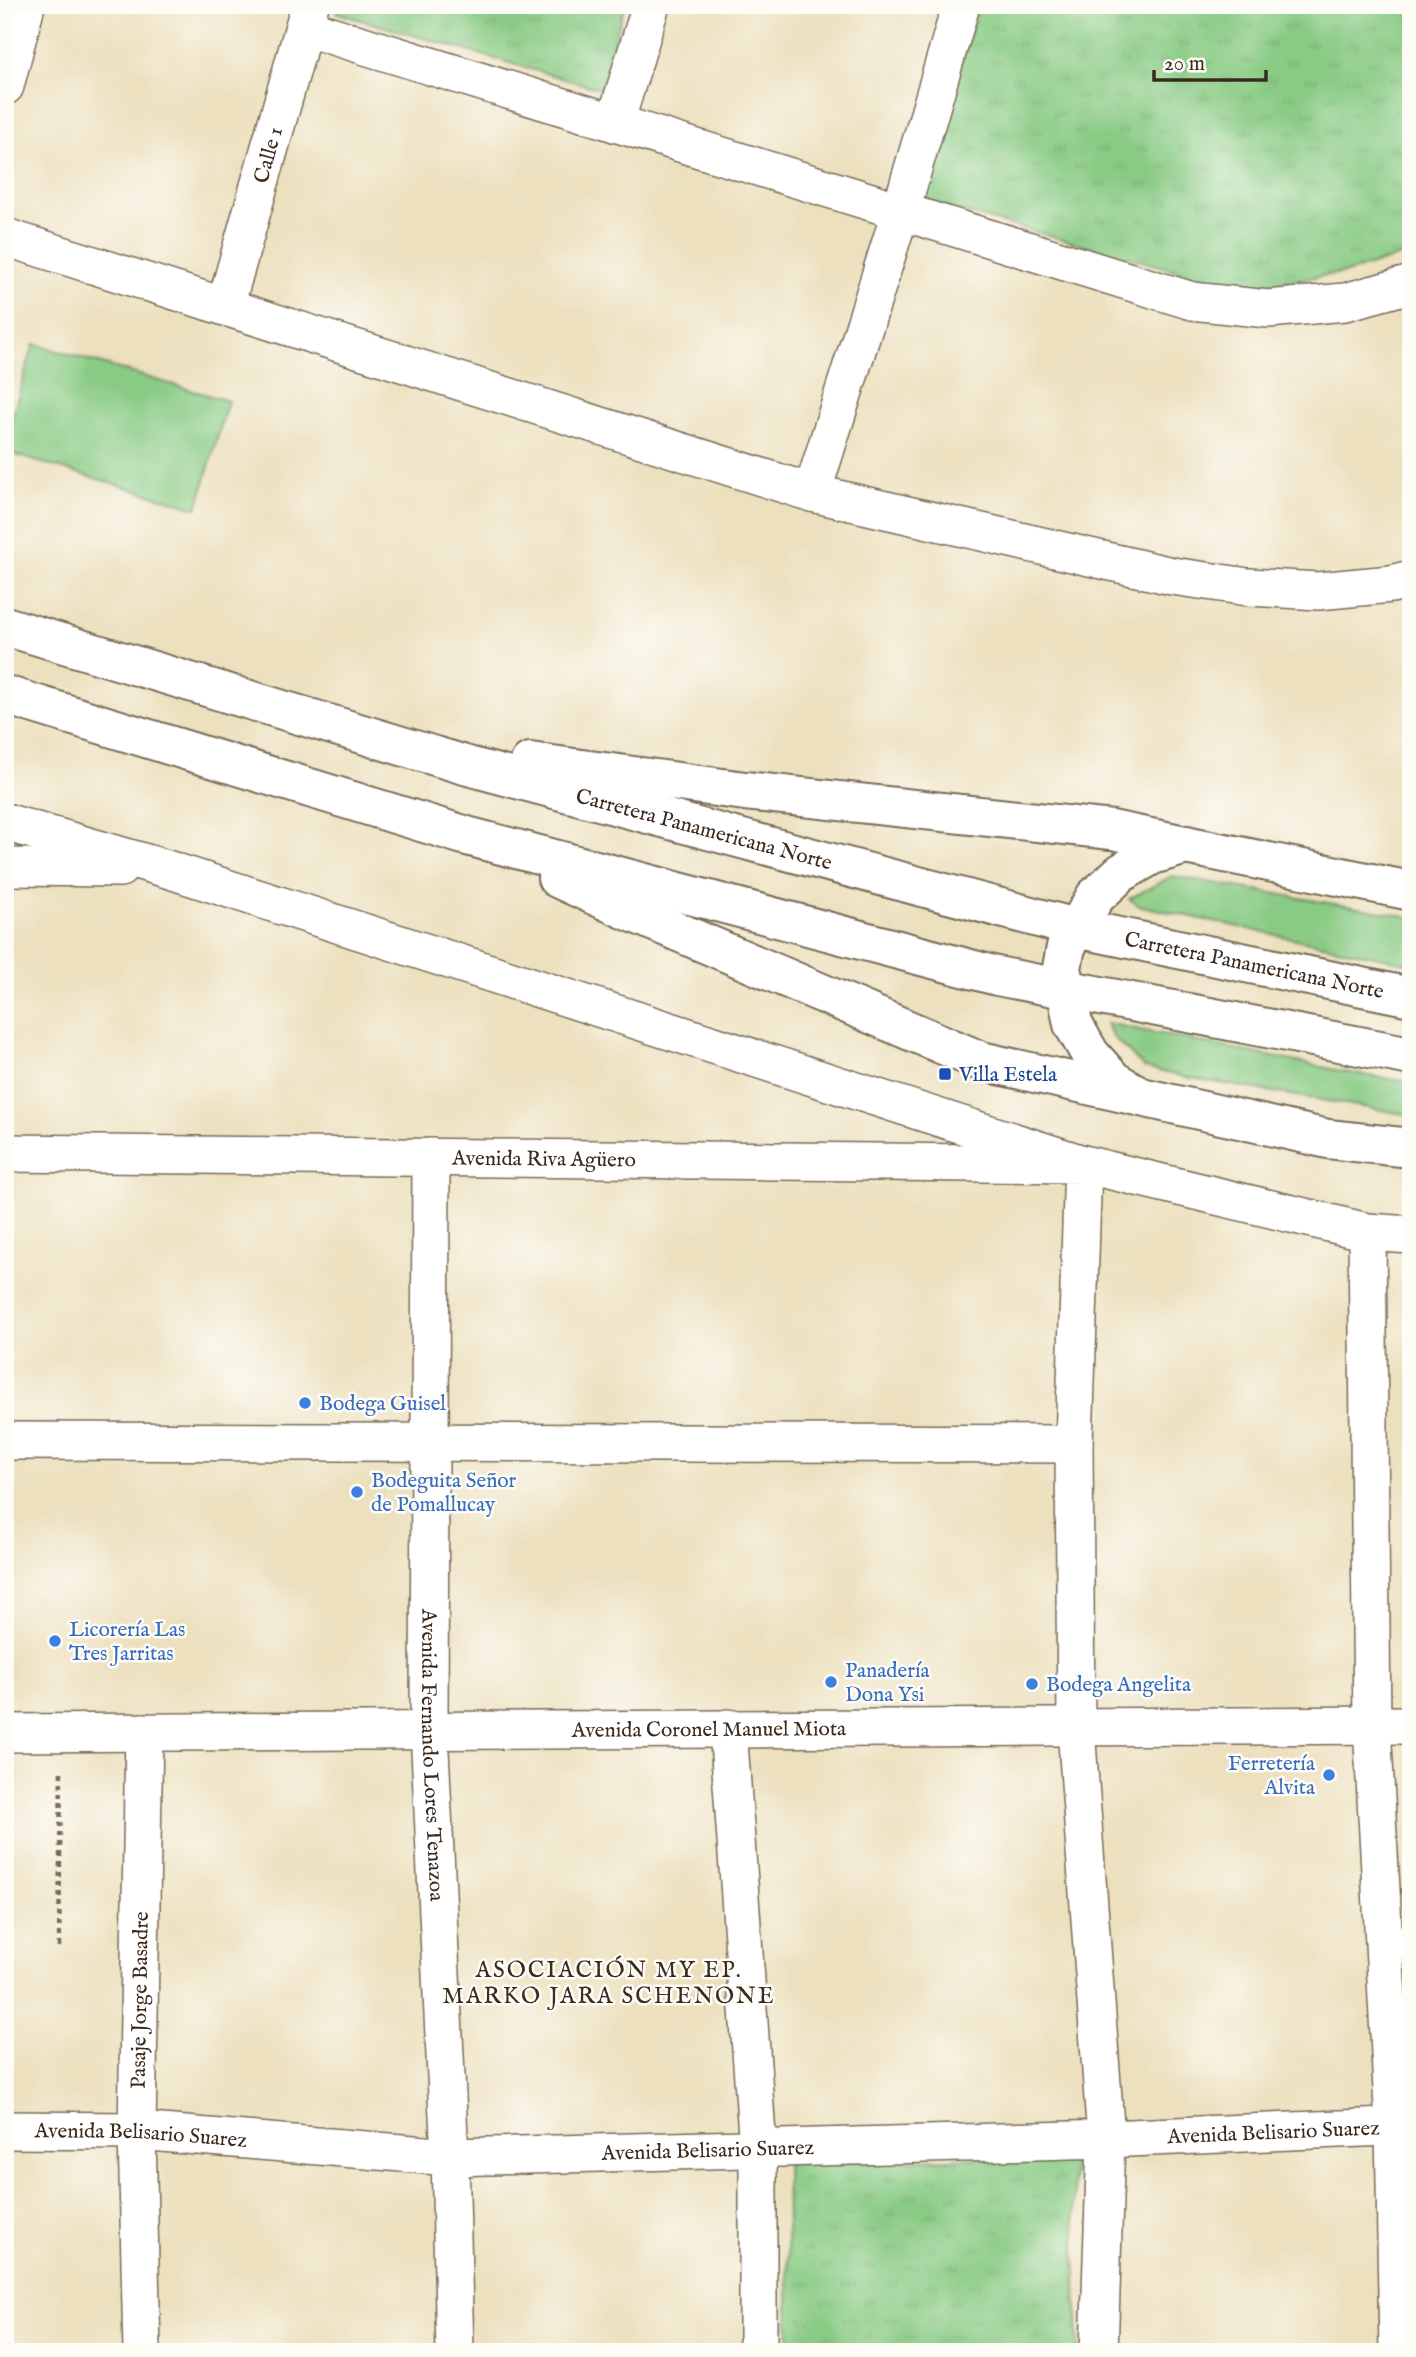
<svg xmlns="http://www.w3.org/2000/svg" width="1416" height="2357" font-family="'IM FELL English',serif">
	<defs>
		<pattern id="park-tufts" width="24" height="20" patternUnits="userSpaceOnUse" patternTransform="scale(1.75)"><rect width="24" height="20" fill="#89cb84"/><path d="M3 7l-1-3M5 7V3M7 7l1-3M15 17l-1-3M17 17v-4M19 17l1-3" fill="none" stroke="#77ae72"/></pattern>
	</defs>
	<rect width="100%" height="100%" fill="#fdfcf7"/>
	<filter id="ink" filterUnits="userSpaceOnUse"><feTurbulence type="fractalNoise" baseFrequency=".0143" numOctaves="2"/><feDisplacementMap in="SourceGraphic" scale="14" xChannelSelector="R" yChannelSelector="G"/><feConvolveMatrix kernelMatrix="1 2 1 2 8 2 1 2 1" color-interpolation-filters="sRGB"/></filter>
	<filter id="wash" filterUnits="userSpaceOnUse"><feTurbulence type="fractalNoise" baseFrequency=".00686" numOctaves="4" result="noise"/><feDisplacementMap in="SourceGraphic" scale="28" xChannelSelector="R" yChannelSelector="G"/><feGaussianBlur stdDeviation="1.57" result="paint"/><feColorMatrix in="noise" values="0 0 0 0 0 0 0 0 0 0 0 0 0 0 0 0 0 1.4 0 .05"/><feComposite in="paint" operator="in"/></filter>
	<g filter="url(#wash)">
		<rect width="100%" height="100%" fill="#ece0be"/>
		<path fill="#89cb84" stroke="#627a51" stroke-width="2" d="M 34,344 L 228,401 L 197,508 L 5,452 L 5,440 Z
			M 1172,876 L 1411,917 L 1411,964 L 1137,905 L 1129,899 Z
			M 1106,1023 L 1356,1074 L 1411,1082 L 1411,1115 L 1184,1077 L 1145,1068 L 1113,1037 Z"/>
		<path fill="url(#park-tufts)" stroke="#627a51" stroke-width="2" d="M 339,5 L 625,5 L 600,89 L 337,13 Z
			M 979,5 L 1411,5 L 1411,253 L 1349,272 L 1240,288 L 919,200 Z
			M 1073,2156 L 1078,2352 L 789,2352 L 786,2163 Z"/>
	</g>
	<g filter="url(#ink)">
		<g fill="none" stroke-linecap="round" stroke-linejoin="round">
			<g stroke="#796a56" stroke-width="40">
				<g id="minor">
					<path d="M 304,27 L 1192,301 L 1268,309 L 1345,302 L 1411,284"/>
					<path d="M 5,86 L 26,5"/>
					<path d="M 615,123 L 651,5"/>
					<path d="M 5,237 L 812,493 L 1172,576 L 1248,587 L 1318,591 L 1391,584 L 1411,579"/>
					<path id="s1" d="M 225,307 L 310,5"/>
					<path d="M 812,493 L 901,210 L 961,5"/>
					<path d="M 5,822 L 167,869 L 1083,1164 L 1367,1232 L 1411,1235"/>
					<path d="M 5,867 L 120,868"/>
					<path id="s2" d="M 5,1153 L 1083,1164 L 1074,1444 L 1076,1728 L 1106,2139 L 1099,2352"/>
					<path id="s3" d="M 431,1157 L 429,1730 L 450,2157 L 455,2352"/>
					<path d="M 1367,1232 L 1372,1725 L 1394,2126 L 1398,2352"/>
					<path d="M 5,1441 L 1074,1444"/>
					<path d="M 728,1728 L 758,2149 L 758,2352"/>
					<path id="s4" d="M 5,1733 L 1411,1725"/>
					<path id="s5" d="M 5,2130 L 137,2131 L 450,2157 L 1106,2139 L 1411,2126"/>
					<path id="s6" d="M 142,2352 L 137,2131 L 144,1732"/>
				</g>
			</g>
			<g stroke="#796a56" stroke-width="42">
				<g id="trunk">
					<path id="s7" d="M 5,626 L 468,766 L 1076,928 L 1411,997"/>
					<path d="M 5,695 L 467,836 L 997,976 L 1411,1056"/>
					<path d="M 530,762 L 745,791 L 1112,830 L 1411,891"/>
					<path d="M 557,878 L 622,908 L 981,1061 L 1328,1139 L 1411,1148"/>
					<path d="M 1135,1093 L 1113,1080 L 1090,1054 L 1073,1024 L 1062,968 L 1066,947 L 1095,897 L 1121,873 L 1152,855 L 1186,845"/>
				</g>
			</g>
			<path stroke="#796a56" stroke-width="4.5" stroke-dasharray="5 5" stroke-linecap="butt" d="M 59,1947 L 61,1769"/>
			<use href="#minor" stroke="#fff" stroke-width="37"/>
			<use href="#trunk" stroke="#fff" stroke-width="38"/>
		</g>
	</g>
	<rect fill="#1a4fb4" stroke="#fdfcf7" stroke-width="2.5" x="938" y="1067" width="14" height="14" rx="3.5"/>
	<g fill="#3f7fe0" stroke="#fdfcf7" stroke-width="2.5">
		<circle cx="305" cy="1403" r="7"/>
		<circle cx="357" cy="1492" r="7"/>
		<circle cx="55" cy="1641" r="7"/>
		<circle cx="831" cy="1682" r="7"/>
		<circle cx="1032" cy="1684" r="7"/>
		<circle cx="1329" cy="1775" r="7"/>
	</g>
	<g text-anchor="middle" stroke-width="5" stroke-linejoin="round" paint-order="stroke">
		<g font-size="21" fill="#3b2a1e" stroke="#fdfcf7">
			<text dy="7" stroke="none"><textPath href="#s1" startOffset="158">Calle 1</textPath></text>
			<text dy="7" stroke="none"><textPath href="#s7" startOffset="728">Carretera Panamericana Norte</textPath></text>
			<text dy="7" stroke="none"><textPath href="#s7" startOffset="1295">Carretera Panamericana Norte</textPath></text>
			<text dy="7" stroke="none"><textPath href="#s2" startOffset="539">Avenida Riva Agüero</textPath></text>
			<text dy="7" stroke="none"><textPath href="#s4" startOffset="704">Avenida Coronel Manuel Miota</textPath></text>
			<text dy="7" stroke="none"><textPath href="#s3" startOffset="598">Avenida Fernando Lores Tenazoa</textPath></text>
			<text dy="7" stroke="none"><textPath href="#s6" startOffset="352">Pasaje Jorge Basadre</textPath></text>
			<text dy="7" stroke="none"><textPath href="#s5" startOffset="1270">Avenida Belisario Suarez</textPath></text>
			<text dy="7" stroke="none"><textPath href="#s5" startOffset="136">Avenida Belisario Suarez</textPath></text>
			<text dy="7" stroke="none"><textPath href="#s5" startOffset="704">Avenida Belisario Suarez</textPath></text>
		</g>
		<g font-size="21" fill="#164399" stroke="#fdfcf7" text-anchor="start">
			<text x="959" y="1081">Villa Estela</text>
		</g>
		<g font-size="21" fill="#366cbe" stroke="#fdfcf7" text-anchor="start">
			<text x="319" y="1410">Bodega Guisel</text>
			<text x="371" y="1487">Bodeguita Señor<tspan x="371" dy="24">de Pomallucay</tspan></text>
			<text x="69" y="1636">Licorería Las<tspan x="69" dy="24">Tres Jarritas</tspan></text>
			<text x="845" y="1677">Panadería<tspan x="845" dy="24">Dona Ysi</tspan></text>
			<text x="1046" y="1691">Bodega Angelita</text>
			<text x="1315" y="1770" text-anchor="end">Ferretería<tspan x="1315" dy="24">Alvita</tspan></text>
		</g>
		<g font-size="23" letter-spacing="2" fill="#3b2a1e" stroke="#fdfcf7">
			<text x="609" y="1977">ASOCIACIÓN MY EP.<tspan x="609" dy="26">MARKO JARA SCHENONE</tspan></text>
		</g>
	</g>
	<rect width="1416" height="2357" fill="none" stroke="#fdfcf7" stroke-width="28"/>
	<path d="M1154 70v10h112v-10" fill="none" stroke="#3b2a1e" stroke-width="3.5"/>
	<text x="1164" y="70" font-size="21" fill="#3b2a1e" stroke="#fdfcf7" stroke-width="5" paint-order="stroke">20 m</text>
</svg>
